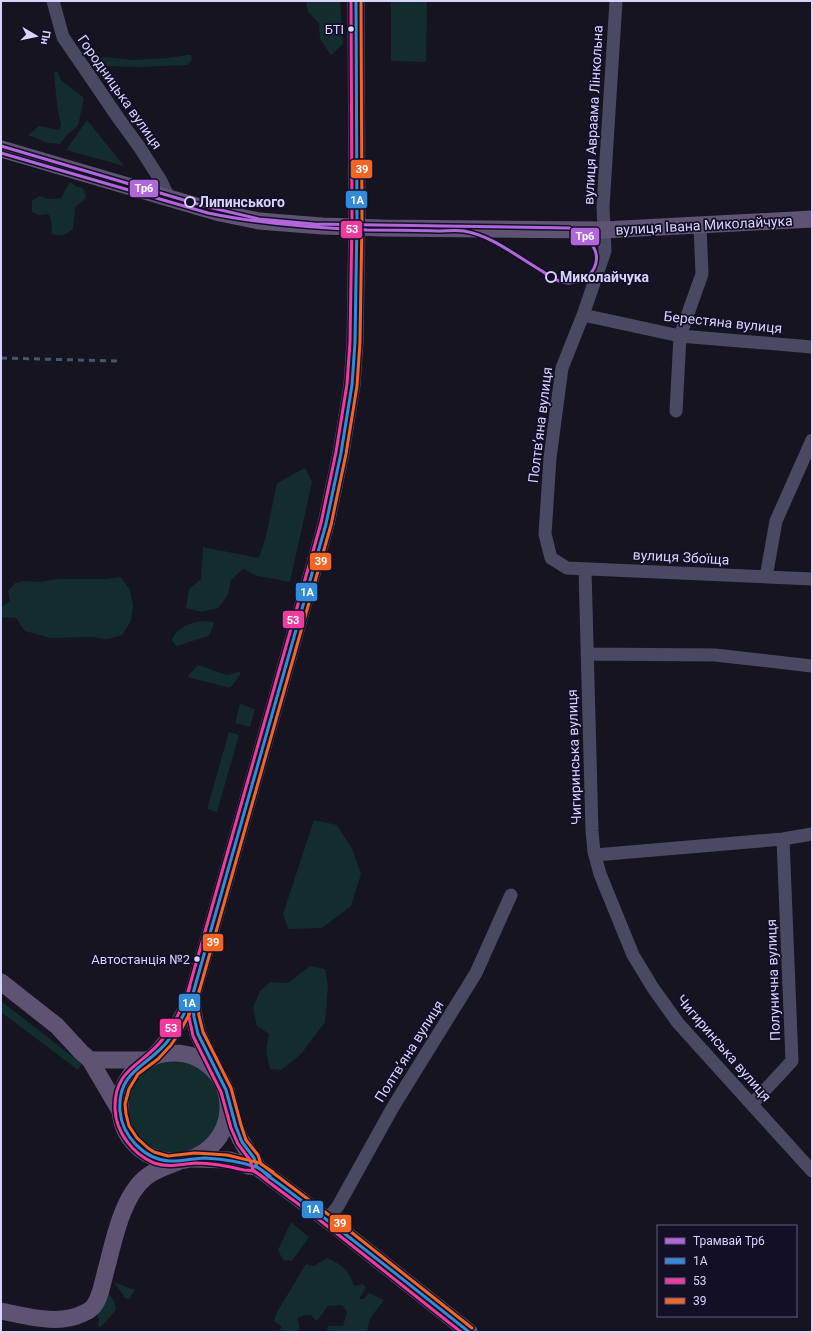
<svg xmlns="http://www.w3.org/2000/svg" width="813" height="1333" font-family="Roboto,sans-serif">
	<rect width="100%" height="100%" fill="#161421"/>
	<path fill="#132c2d" d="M 306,1 L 340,1 L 343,44 L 331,55 L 320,39 L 319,23 L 308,12 Z
		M 391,1 L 427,1 L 426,62 L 391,61 Z
		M 187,55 L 191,55 L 192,60 L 187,65 L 141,67 L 100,66 L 100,69 L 104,71 L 105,75 L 101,77 L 93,66 L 92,62 L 96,59 L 105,57 L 134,60 L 169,58 Z
		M 54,72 L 58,72 L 61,80 L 84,98 L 78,126 L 68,134 L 60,144 L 48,143 L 28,135 L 39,126 L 59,130 L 61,125 L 57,105 Z
		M 87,120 L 124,166 L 66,150 Z
		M 70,182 L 77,187 L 81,187 L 85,191 L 86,198 L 75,207 L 73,229 C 66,235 61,237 52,234 L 51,219 L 48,214 L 39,215 L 32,212 L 32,201 L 39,196 L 49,199 L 61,198 Z
		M 305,468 L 312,482 L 290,582 L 258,576 L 243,569 L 231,580 L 228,595 L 218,608 L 202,612 L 186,608 L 189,589 L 201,579 L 203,547 L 259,558 L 266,536 L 277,483 Z
		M 121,577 L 130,590 L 133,606 L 131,621 L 122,635 L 107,639 L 91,637 L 51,638 L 25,631 L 16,618 L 1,617 L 1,607 L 10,601 L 8,591 L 15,583 L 24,581 L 40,582 L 57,579 L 105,579 Z
		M 203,621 L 214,622 L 212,630 L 208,636 L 177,646 L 172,641 C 176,627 189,623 203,621 Z
		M 198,665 L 227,675 L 241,671 L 240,675 L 230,688 L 187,677 Z
		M 240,704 L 255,709 L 250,727 L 235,723 Z
		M 229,732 L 239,735 L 217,812 L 207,809 Z
		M 314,820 L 337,825 L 352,849 L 361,874 L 351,906 L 322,928 L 288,929 L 283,914 Z
		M 310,966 L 325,969 L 328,987 L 325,1022 L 301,1054 L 281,1070 L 270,1069 L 266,1051 L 269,1034 L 257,1026 L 253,1007 L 260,991 L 270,982 L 288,983 Z
		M 1,1001 L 82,1064 L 78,1070 L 1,1012 Z
		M127 1106a47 47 0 1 1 94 0a47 47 0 1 1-94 0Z
		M 291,1222 L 309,1237 L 292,1261 L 283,1260 L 278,1250 Z
		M 327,1258 C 342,1264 349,1271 354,1286 L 363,1284 L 366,1288 L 359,1299 L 363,1299 L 369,1293 L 384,1300 C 379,1307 372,1314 369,1322 C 368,1325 368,1329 367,1332 L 334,1332 L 327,1330 L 328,1326 L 343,1326 L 347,1312 L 342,1305 L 328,1306 L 317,1321 L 311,1315 L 304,1315 L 297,1318 L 299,1324 L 299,1332 L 278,1332 L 282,1327 L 274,1321 L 277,1312 L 306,1264 L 314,1266 Z
		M 114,1282 L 135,1290 L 129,1299 L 125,1298 Z
		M 105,1289 L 114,1301 L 116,1310 L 100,1328 L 98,1325 L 99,1319 L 97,1317 Z"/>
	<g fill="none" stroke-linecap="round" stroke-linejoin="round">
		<path stroke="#4a4962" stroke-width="13" d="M 53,1 L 63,37 L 119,119 L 140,148 L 161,181 L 169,198
			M 616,1 L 603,207 L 605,251 L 583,315 L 562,368 L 550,458 L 545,534 L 551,558 L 567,568 L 812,579
			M 583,315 L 680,336 L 812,347
			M 676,411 L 680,336 L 702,274 L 700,225
			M 585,569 L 592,831 L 594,852 L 600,874 L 633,955 L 653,988 L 678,1023 L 812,1171
			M 766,577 L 776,521 L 812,440
			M 587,654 L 715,655 L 812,666
			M 595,855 L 783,839 L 812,834
			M 752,1104 L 792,1061 L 783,839
			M 327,1220 L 338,1206 L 393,1107 L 476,973 L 511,895"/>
		<path stroke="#5e5373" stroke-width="17" d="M 1,149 L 220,213 L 259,221 L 322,226 L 383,228 L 604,230 L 812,219
			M 1,982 L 57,1026 L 81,1052 L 90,1060 L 120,1111
			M 192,997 L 194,1017 L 198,1034 L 215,1070
			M120 1107a54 54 0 1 1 108 0a54 54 0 1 1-108 0Z
			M 153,1057 C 171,1039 182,1020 192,997 L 326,524 L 341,453 L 352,385 L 355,342 L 357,219 L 356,1
			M 90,1060 L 147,1060
			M 226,1090 C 230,1107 233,1127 242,1142 C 247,1151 253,1157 257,1167 L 338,1228 L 469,1332
			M 192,1159 L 230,1160 L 248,1166 L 257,1167
			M 1,1311 C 27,1316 59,1326 84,1313 C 87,1312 90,1310 92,1308 C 100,1300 102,1285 105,1274 C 113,1245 121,1198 145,1178 C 154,1170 167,1166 178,1162"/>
		<path stroke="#43596b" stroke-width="3" stroke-dasharray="6 5" stroke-linecap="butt" d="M 1,358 L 118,361"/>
		<g stroke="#130f26" stroke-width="6">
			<path id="bus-1" d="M 356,1 L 357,219 L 355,342 L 352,385 L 341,453 L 326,524 L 192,997 C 185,1012 178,1028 167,1042 C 147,1067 117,1071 120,1111 C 122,1136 144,1159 169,1161 C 181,1162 193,1158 205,1158 C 220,1159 242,1162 256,1167 C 260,1168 265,1173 268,1176 C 280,1184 291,1193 302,1201 C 359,1244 414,1288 469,1332
				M 195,987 L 192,997 L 194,1017 L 198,1034 L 226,1090 L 236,1127 L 242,1142 L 254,1158 L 257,1167 L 270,1176"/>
		</g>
		<g stroke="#130f26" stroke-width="6">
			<path id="bus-2" d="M 351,1 L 352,219 L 350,342 L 347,384 L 336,452 L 321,523 L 187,995 C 180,1011 173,1027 162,1040 C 142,1066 114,1068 115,1109 C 116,1133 133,1154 154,1163 C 168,1168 181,1164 196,1163 C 212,1163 228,1166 244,1170 C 247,1170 252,1170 255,1172 C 260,1174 265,1180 270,1183 C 283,1193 296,1202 309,1212 C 360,1251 410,1292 461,1332
				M 190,986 L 187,997 L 189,1017 L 193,1036 L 221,1092 L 231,1128 L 238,1144 L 250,1160 L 253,1170 L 267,1180"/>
		</g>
		<g stroke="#130f26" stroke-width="6">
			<path id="bus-3" d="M 361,1 L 362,219 L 360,342 L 357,386 L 346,454 L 331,525 L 197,999 L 181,1030 L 171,1045 L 158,1059 L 138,1074 L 129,1089 L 125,1104 L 126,1114 L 129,1126 L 137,1138 L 148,1148 L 154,1152 L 168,1156 L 195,1153 L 212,1154 L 227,1155 L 260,1163 L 341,1224 L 472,1328
				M 200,988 L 197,997 L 199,1016 L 203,1032 L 231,1088 L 241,1125 L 246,1140 L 258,1155 L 261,1164 L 273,1172"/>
		</g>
		<use href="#bus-1" stroke="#338bd7" stroke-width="3"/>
		<use href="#bus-2" stroke="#f13a9d" stroke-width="3"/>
		<use href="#bus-3" stroke="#f26522" stroke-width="3"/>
		<g stroke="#130f26" stroke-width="6">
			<path id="tram-1" d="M 1,146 L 204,206 L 259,219 L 314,224 L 569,228 C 577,231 584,234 589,241 C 606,259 592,282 569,283 C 557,283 547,274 537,268 C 515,255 490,235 464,231 C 456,230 446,231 437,231 C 414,230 391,230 367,230 C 313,228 261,224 208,213 L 1,153"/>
		</g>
		<use href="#tram-1" stroke="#b167d9" stroke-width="3"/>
	</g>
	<g fill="#d9d4ff" stroke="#130f26" stroke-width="1.5">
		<circle cx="351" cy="29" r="3.5"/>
		<circle cx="197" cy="959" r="3.5"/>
	</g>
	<g fill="#130f26" stroke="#d9d4ff" stroke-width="2">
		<circle cx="190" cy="202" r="5"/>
		<circle cx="551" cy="277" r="5"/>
	</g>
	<g text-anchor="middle" stroke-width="3.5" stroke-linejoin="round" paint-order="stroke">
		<g font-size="13" fill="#d9d4ff" stroke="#130f26" text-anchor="end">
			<text x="344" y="34">БТІ</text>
			<text x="190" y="964">Автостанція №2</text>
		</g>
		<g font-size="14" fill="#d9d4ff" stroke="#130f26">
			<text transform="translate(120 92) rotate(55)" y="5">Городницька вулиця</text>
			<text transform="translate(593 115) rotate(-87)" y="5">вулиця Авраама Лінкольна</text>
			<text transform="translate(704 225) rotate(-3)" y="5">вулиця Івана Миколайчука</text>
			<text transform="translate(723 322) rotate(6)" y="5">Берестяна вулиця</text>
			<text transform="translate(540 425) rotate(-83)" y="5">Полтвʼяна вулиця</text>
			<text transform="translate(681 557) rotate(3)" y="5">вулиця Збоїща</text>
			<text transform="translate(574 757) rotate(-92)" y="5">Чигиринська вулиця</text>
			<text transform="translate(773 980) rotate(-92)" y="5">Полунична вулиця</text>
			<text transform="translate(724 1048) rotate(49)" y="5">Чигиринська вулиця</text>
			<text transform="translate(409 1051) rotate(-58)" y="5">Полтвʼяна вулиця</text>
		</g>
		<g font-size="14" font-weight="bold" fill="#d9d4ff" stroke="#130f26" text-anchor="start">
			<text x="199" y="207">Липинського</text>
			<text x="560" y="282">Миколайчука</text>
		</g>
	</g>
	<g stroke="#130f26" stroke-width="1.5">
		<rect x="350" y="159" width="23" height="20" rx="4" fill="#f26522"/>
		<rect x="129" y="179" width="30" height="19" rx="4" fill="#b167d9"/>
		<rect x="345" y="190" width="23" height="19" rx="4" fill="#338bd7"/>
		<rect x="340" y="220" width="23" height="19" rx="4" fill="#f13a9d"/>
		<rect x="570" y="227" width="30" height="19" rx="4" fill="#b167d9"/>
		<rect x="309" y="552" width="23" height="19" rx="4" fill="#f26522"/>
		<rect x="295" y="582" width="23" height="20" rx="4" fill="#338bd7"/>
		<rect x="282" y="610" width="23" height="19" rx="4" fill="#f13a9d"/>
		<rect x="202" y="933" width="22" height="19" rx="4" fill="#f26522"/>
		<rect x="178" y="993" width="23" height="19" rx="4" fill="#338bd7"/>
		<rect x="159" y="1018" width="23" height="20" rx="4" fill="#f13a9d"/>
		<rect x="301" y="1200" width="23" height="19" rx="4" fill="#338bd7"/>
		<rect x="329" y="1214" width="23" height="19" rx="4" fill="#f26522"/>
	</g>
	<g font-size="11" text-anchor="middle" font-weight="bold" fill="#fff">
		<text x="362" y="173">39</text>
		<text x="144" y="192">Тр6</text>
		<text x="357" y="204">1А</text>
		<text x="352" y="233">53</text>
		<text x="585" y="240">Тр6</text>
		<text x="321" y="565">39</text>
		<text x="307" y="596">1А</text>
		<text x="293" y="624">53</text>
		<text x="213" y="946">39</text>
		<text x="189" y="1007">1А</text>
		<text x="171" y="1032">53</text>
		<text x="313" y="1213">1А</text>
		<text x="340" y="1227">39</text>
	</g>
	<rect width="813" height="1333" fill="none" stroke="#d9d4ff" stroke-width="4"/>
	<rect x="657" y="1225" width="140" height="92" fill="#130f26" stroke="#625e7d"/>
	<rect x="665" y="1238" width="20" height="6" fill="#b167d9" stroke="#625e7d"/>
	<text x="693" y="1245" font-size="12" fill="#d9d4ff">Трамвай Тр6</text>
	<rect x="665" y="1258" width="20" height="6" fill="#338bd7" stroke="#625e7d"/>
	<text x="693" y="1265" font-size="12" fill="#d9d4ff">1А</text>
	<rect x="665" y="1278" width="20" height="6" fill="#f13a9d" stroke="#625e7d"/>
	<text x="693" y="1285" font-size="12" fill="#d9d4ff">53</text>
	<rect x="665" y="1298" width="20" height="6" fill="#f26522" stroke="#625e7d"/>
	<text x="693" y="1305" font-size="12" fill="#d9d4ff">39</text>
	<g transform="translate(36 36) rotate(99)" stroke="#130f26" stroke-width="3" paint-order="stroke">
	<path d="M0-3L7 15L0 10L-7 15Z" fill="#d9d4ff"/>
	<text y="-6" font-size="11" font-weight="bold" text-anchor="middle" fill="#d9d4ff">Пн</text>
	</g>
</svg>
